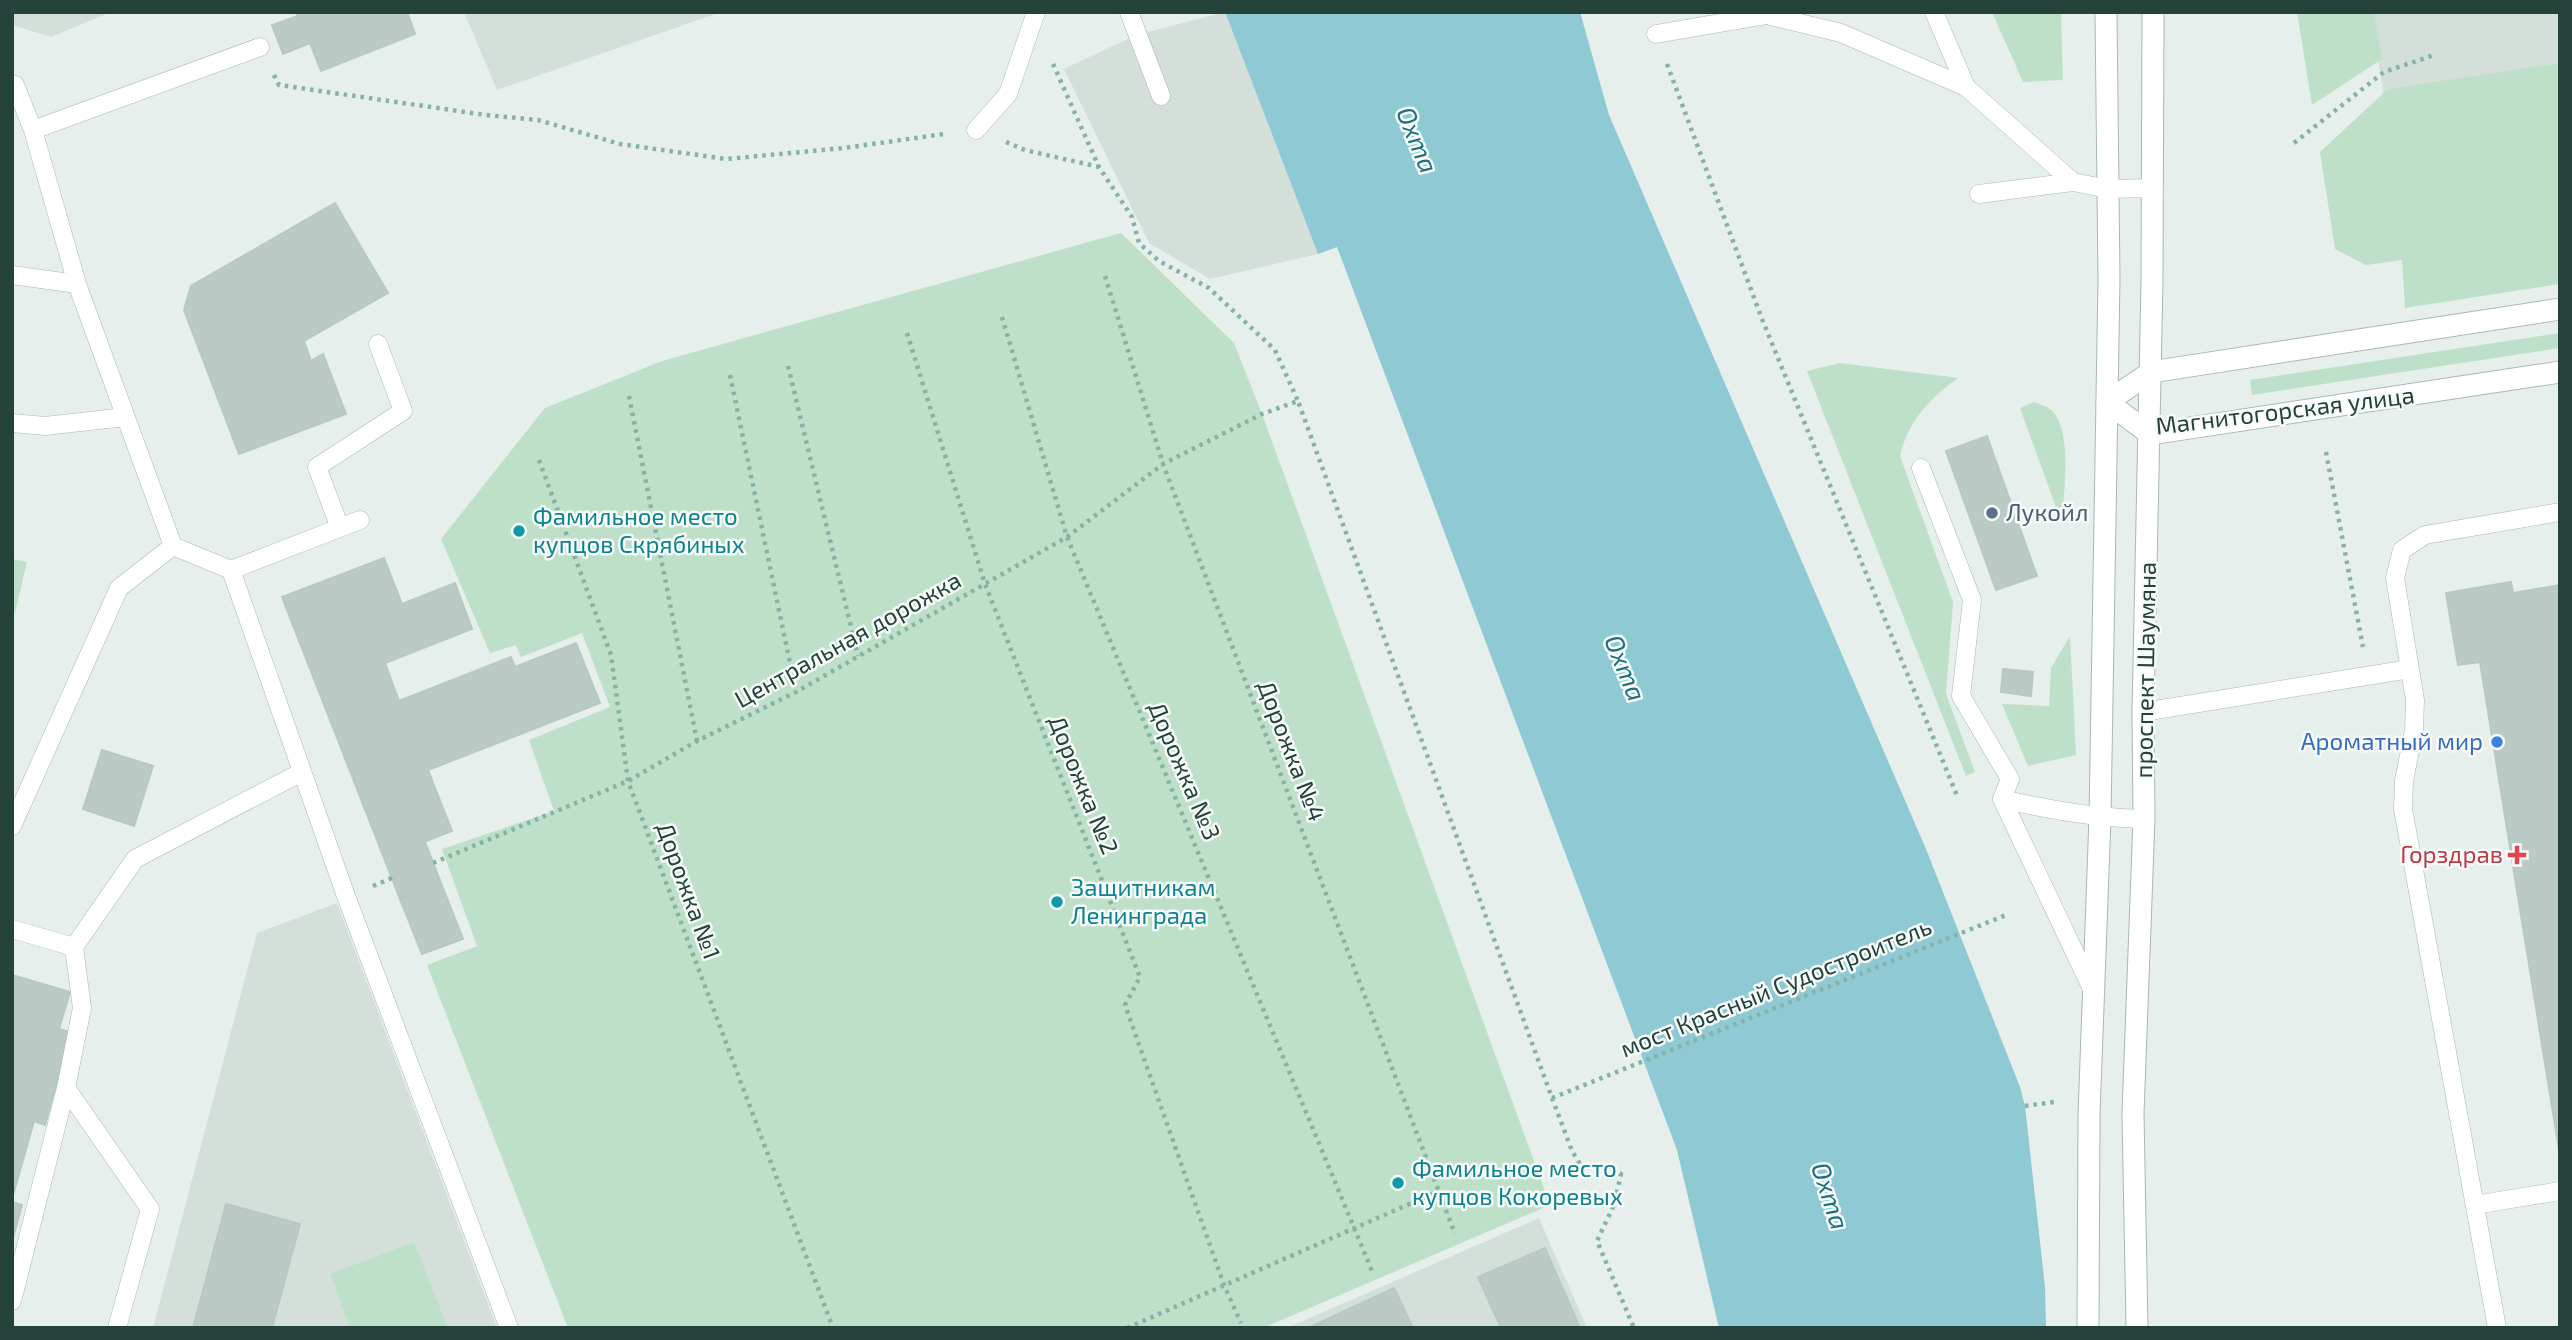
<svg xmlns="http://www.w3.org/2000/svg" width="2572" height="1340" font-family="'Exo 2',sans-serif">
	<rect width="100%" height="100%" fill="#e6efeb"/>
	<path fill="#d4dfda" d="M 12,12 L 111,12 L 51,37 L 12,25 Z
		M 464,12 L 721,12 L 497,90 Z
		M 1225,12 L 1318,254 L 1210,279 L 1149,243 L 1064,69 L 1136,35 Z
		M 2370,12 L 2560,12 L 2560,131 L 2394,155 Z
		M 337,903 L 497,1328 L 153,1328 L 257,933 Z
		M 1539,1218 L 1587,1328 L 1287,1328 Z"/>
	<path fill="#bfe0c8" d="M 1992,12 L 2061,12 L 2063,80 L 2023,82 Z
		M 2297,12 L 2374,12 L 2382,59 L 2312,105 Z
		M 2560,63 L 2560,284 L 2405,308 L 2402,260 L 2366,265 L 2335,249 L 2320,152 L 2388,89 Z
		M 1121,233 L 1234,343 L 1262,414 L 1550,1205 L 1263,1328 L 568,1328 L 427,965 L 477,946 L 442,849 L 554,811 L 529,740 L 610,707 L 582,633 L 521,657 L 516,645 L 490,653 L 441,539 L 545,408 L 662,361 Z
		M 2560,333 L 2560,348 L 2252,395 L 2250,380 Z
		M 1840,363 L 1958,378 C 1930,398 1908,421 1900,456 L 1953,602 L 1946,694 L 1975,772 L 1966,776 L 1807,371 Z
		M 2034,402 C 2039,404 2046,406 2050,409 C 2074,428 2063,496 2062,524 L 2020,408 Z
		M 12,559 L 27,562 L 12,625 Z
		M 2070,636 L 2076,755 L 2028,766 L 2002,704 L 2049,706 L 2051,668 Z
		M 414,1242 L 448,1328 L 350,1328 L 330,1274 Z"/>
	<path fill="#8ec9d4" d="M 1225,12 L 1580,12 L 1609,115 L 1926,849 L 2020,1087 L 2025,1106 L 2045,1287 L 2046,1328 L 1719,1328 L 1677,1150 L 1337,247 L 1318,254 Z"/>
	<path fill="#bbcac4" stroke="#b8c9c2" stroke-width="2" d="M 296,12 L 407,12 L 415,34 L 321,71 L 310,43 L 283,54 L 272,25 L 298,16 Z
		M 335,203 L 388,293 L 304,341 L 311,361 L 323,354 L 346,414 L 239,454 L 184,310 L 191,286 Z
		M 1987,436 L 2037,576 L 1996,590 L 1946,451 Z
		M 384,558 L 402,604 L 455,583 L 472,629 L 385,663 L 399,701 L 511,657 L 515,667 L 576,643 L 600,703 L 428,770 L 452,831 L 384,858 L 282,597 Z
		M 2511,582 L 2513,593 L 2560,585 L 2560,1156 L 2480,662 L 2458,665 L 2446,593 Z
		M 2003,669 L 2033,672 L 2031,696 L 2001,692 Z
		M 102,750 L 153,766 L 134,826 L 83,809 Z
		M 425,842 L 441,883 L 400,899 L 384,858 Z
		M 441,883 L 463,939 L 422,954 L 400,899 Z
		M 12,975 L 70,992 L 59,1029 L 71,1032 L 45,1125 L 34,1121 L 12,1199 Z
		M 12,1202 L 22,1205 L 12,1242 Z
		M 226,1204 L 300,1224 L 272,1328 L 193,1328 Z
		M 1545,1248 L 1580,1328 L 1501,1328 L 1478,1277 Z
		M 1394,1288 L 1413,1328 L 1308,1328 Z"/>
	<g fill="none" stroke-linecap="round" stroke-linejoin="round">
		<g stroke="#a8b8b2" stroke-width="19">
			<path id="service" d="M 1129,12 L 1161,96
				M 1934,12 L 1966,87 L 2073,182 L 2108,189 L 2152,188
				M 1656,34 L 1767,15 L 1841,33 L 1966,87
				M 12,84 L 15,85 L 33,130 L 77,284 L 173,546 L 231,570 L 346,896 L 509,1328
				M 33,130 L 260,47
				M 976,130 L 1008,94 L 1036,12
				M 1979,194 L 2073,182
				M 12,275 L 77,284
				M 12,423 L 45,426 L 125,417
				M 1921,468 L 1972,600 L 1961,696 L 2010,779 L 2002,799 L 2092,989
				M 340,528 L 317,467 L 403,411 L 378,344
				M 231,570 L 360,520
				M 2143,712 L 2410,669
				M 2002,799 C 2049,810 2095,818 2144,819
				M 12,826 L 119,588 L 173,546
				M 12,929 L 74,947 L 82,1008 L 66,1088 L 12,1301
				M 74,947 L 135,859 L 302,772
				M 66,1088 L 150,1209 L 117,1328
				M 2475,1205 L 2560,1191
				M 2497,1328 L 2403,809 L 2404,781 L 2414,730 L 2415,700 L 2395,578 L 2402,550 L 2425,535 L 2560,512"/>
		</g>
		<g stroke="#a8b8b2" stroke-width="23">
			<path id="minor" d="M 2560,309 L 2151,372 L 2107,402 L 2150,434 L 2560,372"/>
		</g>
		<g stroke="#a8b8b2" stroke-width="23">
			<path id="tertiary" d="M 2088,1328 L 2089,1115 L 2100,818 L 2109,279 L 2106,12
				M 2137,1328 L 2133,1113 L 2144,819 L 2143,712 L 2152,281 L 2153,12"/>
		</g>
		<path stroke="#86b3a5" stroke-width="4.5" stroke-dasharray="3.5 5" stroke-linecap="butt" d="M 1053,64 L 1099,167 L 1132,217 L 1139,243 L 1159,261 L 1209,288 L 1275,350 L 1298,401
			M 1667,64 L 1762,319 L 1958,798
			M 274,75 L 279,85 L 486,115 L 538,120 L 620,144 L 726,159 L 844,148 L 944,134
			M 1006,142 L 1025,150 L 1099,167
			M 2294,143 L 2384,72 L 2434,55
			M 1105,276 L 1163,464 L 1455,1234
			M 1002,317 L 1067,537 L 1372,1271
			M 907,333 L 985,584 L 1140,977 L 1125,1005 L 1224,1285 L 1241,1323
			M 788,366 L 858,656
			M 730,375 L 796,692
			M 629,396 L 697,741
			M 2326,452 L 2363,647
			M 539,460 L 611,655 L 628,781 L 833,1328
			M 433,863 L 628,781 L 697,741 L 796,692 L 1067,537 L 1163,464 L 1262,414 L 1298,401 L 1552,1098 L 2006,915
			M 373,886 L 392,878
			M 1552,1098 L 1572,1151 L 1587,1176 L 1621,1174 L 1614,1205 L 1597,1241 L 1634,1328
			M 2025,1106 L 2054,1102
			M 1127,1328 L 1439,1191"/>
		<use href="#service" stroke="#fff" stroke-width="18"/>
		<use href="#minor" stroke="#fff" stroke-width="21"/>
		<use href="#tertiary" stroke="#fff" stroke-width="21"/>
	</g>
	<circle fill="#5c6f8a" stroke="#f7fbf9" stroke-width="2.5" cx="1992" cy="513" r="7"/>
	<g fill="#0f9aa8" stroke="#f7fbf9" stroke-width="2.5">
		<circle cx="519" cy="531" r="7"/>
		<circle cx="1057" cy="902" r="7"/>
		<circle cx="1398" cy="1183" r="7"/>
	</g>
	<circle fill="#3f7fe0" stroke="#f7fbf9" stroke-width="2.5" cx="2497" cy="742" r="7"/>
	<path fill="#e0444e" stroke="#f7fbf9" stroke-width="2.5" d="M2513.5 844.5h7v7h7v7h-7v7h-7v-7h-7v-7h7z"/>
	<g text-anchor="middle" stroke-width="5" stroke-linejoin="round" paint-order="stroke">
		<g font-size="24" fill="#24423a" stroke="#f7fbf9">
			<text transform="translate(2285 411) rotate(-7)" y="8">Магнитогорская улица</text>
			<text transform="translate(848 640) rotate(-29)" y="8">Центральная дорожка</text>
			<text transform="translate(2146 670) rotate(-89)" y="8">проспект Шаумяна</text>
			<text transform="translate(1291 751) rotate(69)" y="8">Дорожка №4</text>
			<text transform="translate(1184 771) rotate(67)" y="8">Дорожка №3</text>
			<text transform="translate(1083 785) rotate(68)" y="8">Дорожка №2</text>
			<text transform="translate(688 891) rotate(70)" y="8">Дорожка №1</text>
			<text transform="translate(1776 988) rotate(-22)" y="8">мост Красный Судостроитель</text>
		</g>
		<g font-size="24" fill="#4e5e75" stroke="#f7fbf9" text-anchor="start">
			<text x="2006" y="521">Лукойл</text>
		</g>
		<g font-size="24" fill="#0d838f" stroke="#f7fbf9" text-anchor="start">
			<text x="533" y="525">Фамильное место<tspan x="533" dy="28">купцов Скрябиных</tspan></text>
			<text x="1071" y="896">Защитникам<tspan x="1071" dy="28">Ленинграда</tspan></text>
			<text x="1412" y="1177">Фамильное место<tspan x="1412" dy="28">купцов Кокоревых</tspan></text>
		</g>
		<g font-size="24" fill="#366cbe" stroke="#f7fbf9" text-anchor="end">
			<text x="2483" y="750">Ароматный мир</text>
		</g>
		<g font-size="24" fill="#be3a42" stroke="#f7fbf9" text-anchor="end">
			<text x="2503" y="863">Горздрав</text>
		</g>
		<g font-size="26" font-style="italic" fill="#1c6f80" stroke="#f7fbf9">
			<text transform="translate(1417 140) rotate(68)" y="9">Охта</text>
			<text transform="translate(1625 668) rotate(68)" y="9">Охта</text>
			<text transform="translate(1830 1196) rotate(72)" y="9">Охта</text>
		</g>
	</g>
	<rect width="2572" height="1340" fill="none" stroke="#24423a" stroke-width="28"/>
</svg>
